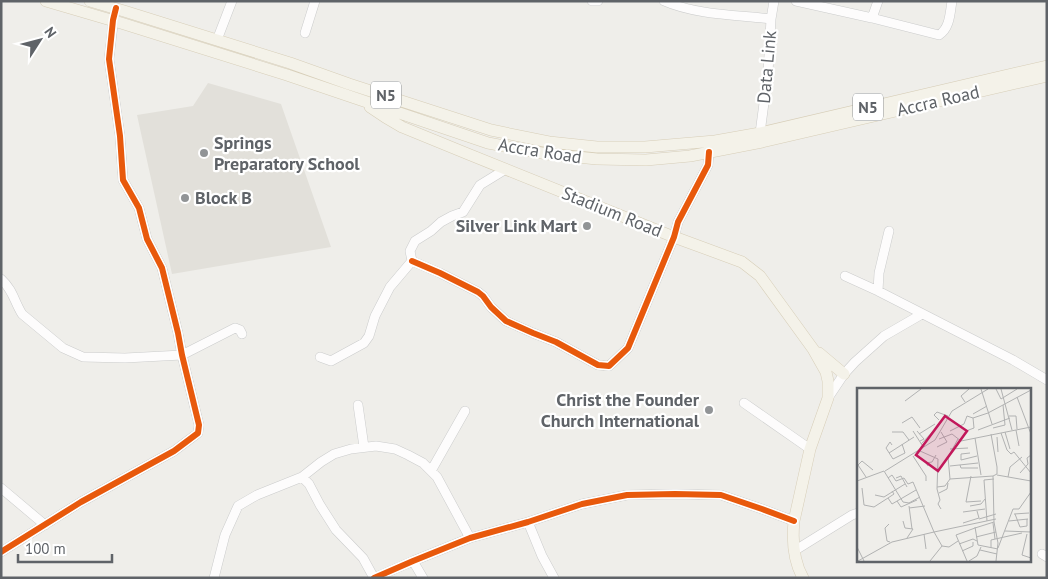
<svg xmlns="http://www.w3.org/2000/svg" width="1048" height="579" font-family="'PT Sans',sans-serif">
	<rect width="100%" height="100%" fill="#efeeea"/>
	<path fill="#e2e0da" d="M 208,83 L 281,104 L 331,247 L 172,274 L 137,115 L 193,106 Z"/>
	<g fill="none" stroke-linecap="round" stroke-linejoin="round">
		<g stroke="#cbcccc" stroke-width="10">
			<path id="minor" d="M 592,1 L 598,1
				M 664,1 C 696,15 737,15 771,19
				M 796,1 L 872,18 L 878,1
				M 872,18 L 939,35 C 950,28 950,13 952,1
				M 305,33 L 315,1
				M 217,40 L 232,1
				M 760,133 L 768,73 L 771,19 L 774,1
				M 412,261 L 440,273 L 478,292 L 483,296 L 491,307 L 506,321 L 533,333 L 556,342 L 598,365 L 609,366 L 628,348 L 674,237 L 678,222 L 708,165 L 709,152
				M 412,261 L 410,251 L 415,241 L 431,231 L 441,222 L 452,216 L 463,212 L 480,185 L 506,169
				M 845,276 L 878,291 L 1013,360 L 1047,380
				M 1,279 C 13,290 14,301 22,314 L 63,348 L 83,357 L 125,358 L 182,355 L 235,328 L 240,330 L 242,334
				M 878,291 L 879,273 L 889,231
				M 320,357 L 331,361 L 364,343 L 369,336 L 375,316 L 390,287 L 412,261
				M 828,398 L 844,374 L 855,362 L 884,336 L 922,314
				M 744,403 L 810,449
				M 358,405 L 364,447
				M 431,471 L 465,411
				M 302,477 L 309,484 L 320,505 L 336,530 L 363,558 L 374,578
				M 1,488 L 45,525
				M 528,522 L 542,556 L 554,578
				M 794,551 L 852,515 L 858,513
				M 1,552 L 81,502 L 174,451 L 198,433 L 199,425 L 182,355 L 178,333 L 162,268 L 147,239 L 139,208 L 123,180 L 120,136 L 109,59 L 114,16
				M 1042,554 L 1047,557
				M 413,561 L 423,578
				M 214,578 L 225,535 L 238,506 L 257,495 L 302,477 L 321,462 L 334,454 L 351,449 L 376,446 L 395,449 L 408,455 L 423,463 L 437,477 L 470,538
				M 374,578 L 413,561 L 470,538 L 528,522 L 582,504 L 627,495 L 675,494 L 721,495 L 762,509 L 794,521"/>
		</g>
		<g stroke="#d7ceb8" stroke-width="12">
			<path id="major" d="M 46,1 L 121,23 L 287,75 L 488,143 L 547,154 L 597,159 L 646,160 L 690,156 L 762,142 L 1047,76
				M 90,1 L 124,11 L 290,63 L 349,84 L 491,130 L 549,142 L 597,147 L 645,147 L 715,141 L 760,133 L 1047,66
				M 370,107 L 385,117 L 402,127 L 468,154 L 674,237 L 742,262 L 760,276 L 813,349 L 826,372 L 828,381 L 828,398 L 810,449 L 794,521 C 792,541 793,560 803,578
				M 819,353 L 844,374"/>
		</g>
		<use href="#minor" stroke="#fdfcfc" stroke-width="9"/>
		<use href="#major" stroke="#f4f2e9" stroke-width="11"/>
		<g stroke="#fff" stroke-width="9">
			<path id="cycleway" d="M 412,261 L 440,273 L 478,292 L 483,296 L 491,307 L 506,321 L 533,333 L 556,342 L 598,365 L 609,366 L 628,348 L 674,237 L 678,222 L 708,165 L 709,152
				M 1,552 L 81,502 L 174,451 L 198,433 L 199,425 L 182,355 L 178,333 L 162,268 L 147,239 L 139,208 L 123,180 L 120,136 L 109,59 L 113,20 L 116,8
				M 374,578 L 413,561 L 470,538 L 528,522 L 582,504 L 627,495 L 675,494 L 721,495 L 762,509 L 794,521"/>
		</g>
		<use href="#cycleway" stroke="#e8590c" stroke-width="6"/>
	</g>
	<g fill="#919496" stroke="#fff" stroke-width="2">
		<circle cx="204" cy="153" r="5"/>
		<circle cx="185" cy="198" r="5"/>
		<circle cx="587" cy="226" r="5"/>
		<circle cx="709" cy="410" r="5"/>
	</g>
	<g text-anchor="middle" stroke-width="4.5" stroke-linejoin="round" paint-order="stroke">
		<g fill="#fff" stroke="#8f9295" stroke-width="1">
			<rect x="371" y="81.5" width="30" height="27" rx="4"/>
			<rect x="853" y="93.5" width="30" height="27" rx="4"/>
		</g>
		<g font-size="16" font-weight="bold" fill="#5f6368">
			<text x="386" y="101">N5</text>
			<text x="868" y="113">N5</text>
		</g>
		<g font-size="18" fill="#5f6368" stroke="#fff">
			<text transform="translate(767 67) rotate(-85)" y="6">Data Link</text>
			<text transform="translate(938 101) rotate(-13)" y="6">Accra Road</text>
			<text transform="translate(540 151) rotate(9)" y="6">Accra Road</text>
			<text transform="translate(612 212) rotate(22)" y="6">Stadium Road</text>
		</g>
		<g font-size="18" font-weight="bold" fill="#5f6368" stroke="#fff" text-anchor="start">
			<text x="214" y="149">Springs<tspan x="214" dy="21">Preparatory School</tspan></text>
			<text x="195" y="204">Block B</text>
			<text x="577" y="232" text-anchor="end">Silver Link Mart</text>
			<text x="699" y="406" text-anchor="end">Christ the Founder<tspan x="699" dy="21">Church International</tspan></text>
		</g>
	</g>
	<g transform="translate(857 388)">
		<rect width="174" height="174" fill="#efeeea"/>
		<path fill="none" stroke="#b1b2b2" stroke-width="1" d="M 124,1 L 135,36M 139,1 L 144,11 L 160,1M 144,1 L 155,42M 160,9 L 174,46M 48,13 L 64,1M 108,14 L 104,8 L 112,1M 116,26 L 130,18M 152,28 L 159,28 L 160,41M 82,32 L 77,27 L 80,24 L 91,28M 45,35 L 55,29 L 63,40M 136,40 L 148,37 L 146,17M 121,42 L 153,30M 159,42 L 162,58M 56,43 L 65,57M 60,43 L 67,51 L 63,53M 93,43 L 107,36 L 110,28 L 116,30 L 131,25 L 174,2M 109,43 L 117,40 L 116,30M 35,44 L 46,44 L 52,52M 148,44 L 153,61M 144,45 L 150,62 L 154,66 L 157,64 L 174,85M 62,46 L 78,36M 134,46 L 140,79 L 140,86 L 136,88 L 137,134M 140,49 L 141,64M 118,50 L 124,87M 82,51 L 95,46 L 104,53 L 174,39M 64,56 L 81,38M 35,57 L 33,54 L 29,60 L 36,71 L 48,65 L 45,56M 80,59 L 90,54 L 84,44M 93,61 L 111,60M 63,63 L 81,71 L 80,101 L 83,112 L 81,116 L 84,121M 32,65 L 57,49M 113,65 L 104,66 L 104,72 L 120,68M 56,68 L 69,88 L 69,93M 103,77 L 104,80 L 121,80M 71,78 L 69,75 L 75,74 L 79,67M 93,78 L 121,75M 27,83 L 46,114 L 52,115 L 63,109M 28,83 L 78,52 L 95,23 L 131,1M 163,85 L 171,76 L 170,70 L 174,67M 140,87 L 174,93M 9,89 L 1,77 L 5,73 L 16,82M 151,89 L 153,79 L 165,69M 31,90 L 35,87 L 39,93 L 47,90 L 51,96 L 56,94M 39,90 L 44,88 L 50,99M 93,91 L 136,88M 0,93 L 27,83M 80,99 L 88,98 L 93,91 L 91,69 L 101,51M 5,100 L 7,117 L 17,119 L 31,110M 35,103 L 37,106 L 31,110 L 35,116 L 59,102M 82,105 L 90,101 L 91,95M 18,107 L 27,109 L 48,96M 40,113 L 44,119 L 60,112M 109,114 L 114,88M 109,114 L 124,113M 52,118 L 55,141M 113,118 L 124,116 L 128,111M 52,120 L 68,118M 106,124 L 128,121M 157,126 L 172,125M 158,126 L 163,139 L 170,138 L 170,131M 122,131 L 139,126M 46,133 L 48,140 L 56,141 L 50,150M 130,133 L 127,92 L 137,91M 152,133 L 171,131M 137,134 L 141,155 L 139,173M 106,135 L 122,130 L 120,123M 136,135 L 138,151M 32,136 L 28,140 L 30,153 L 33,154M 118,139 L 121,157 L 141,161M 118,140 L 137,134M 148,143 L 174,144M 67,146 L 69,161M 170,146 L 165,167 L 174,170M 119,149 L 139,144M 102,156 L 116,151 L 120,153M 85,158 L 92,159 L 101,153M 0,159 L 7,173M 134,160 L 134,152 L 165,145M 141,160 L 156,121 L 162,121 L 174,104M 123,162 L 140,166M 105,163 L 116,158 L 116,154M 1,173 L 35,154 L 77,144 L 56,94M 73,173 L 85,158 L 77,144 L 139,131M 110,173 L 99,147 L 118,140M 112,173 L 120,168 L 124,159"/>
		<path fill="#c2185b" fill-opacity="0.15" stroke="#c2185b" stroke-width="2.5" d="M 88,28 L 110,43 L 81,83 L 59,67 Z"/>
		<rect width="174" height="174" fill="none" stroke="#5f6368" stroke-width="2.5"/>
	</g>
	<rect width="1048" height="579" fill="none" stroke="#5f6368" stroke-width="5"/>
	<g transform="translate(40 40) rotate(54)" stroke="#ffffff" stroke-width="4" paint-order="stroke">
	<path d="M0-4L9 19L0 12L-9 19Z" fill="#5f6368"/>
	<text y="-8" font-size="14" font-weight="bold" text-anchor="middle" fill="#5f6368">N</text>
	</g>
	<path d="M18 554v8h94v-8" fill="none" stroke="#5f6368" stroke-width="2.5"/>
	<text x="25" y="554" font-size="15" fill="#5f6368" stroke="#ffffff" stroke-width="4" paint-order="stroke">100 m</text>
</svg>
